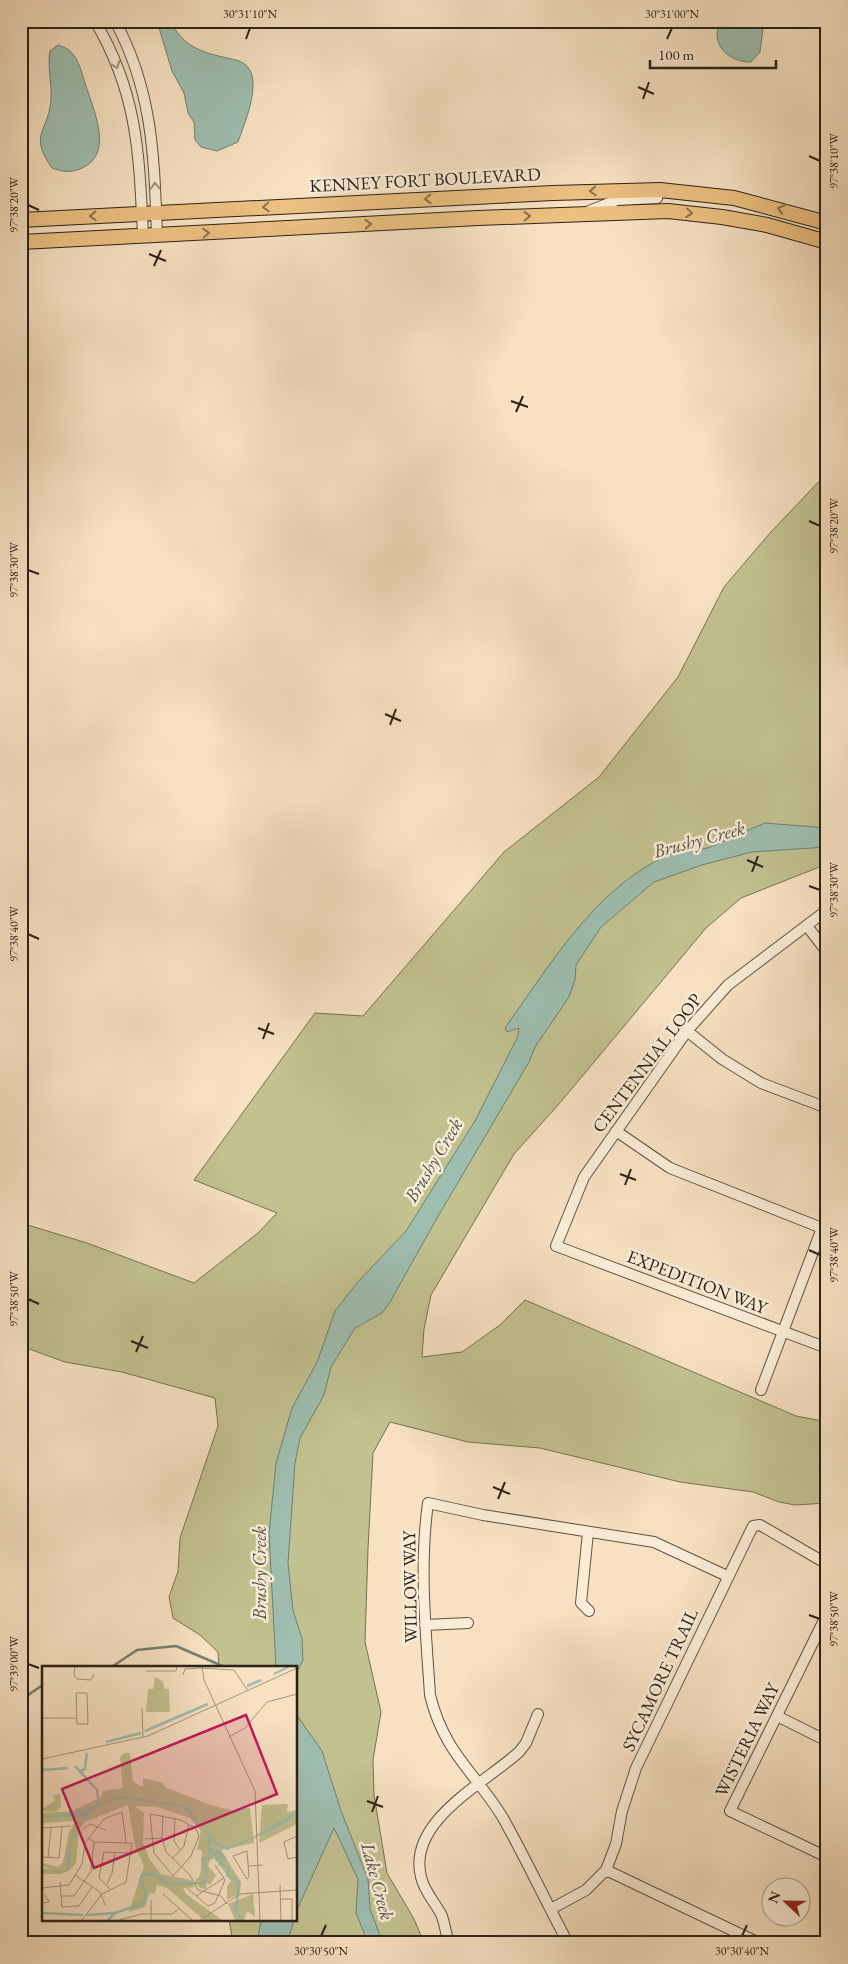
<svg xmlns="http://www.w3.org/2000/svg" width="848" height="1964" font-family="'EB Garamond',serif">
	<rect width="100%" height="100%" fill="#f7e1c2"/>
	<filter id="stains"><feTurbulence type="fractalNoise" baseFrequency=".004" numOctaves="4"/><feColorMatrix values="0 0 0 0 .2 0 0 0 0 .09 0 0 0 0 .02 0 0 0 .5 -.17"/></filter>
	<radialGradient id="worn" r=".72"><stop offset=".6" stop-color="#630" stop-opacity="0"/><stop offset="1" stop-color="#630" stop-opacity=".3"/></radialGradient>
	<path fill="#c2c190" stroke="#767254" d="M 827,473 L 827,864 L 741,898 L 706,928 L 559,1104 L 514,1154 L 431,1295 L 424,1329 L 422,1357 L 462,1352 L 500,1325 L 525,1300 L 796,1416 L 827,1422 L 827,1503 L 795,1505 L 779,1502 L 753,1492 L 680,1482 L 540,1448 L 468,1442 L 390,1422 L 373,1453 L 368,1549 L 365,1642 L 381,1712 L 373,1760 L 374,1795 L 387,1873 L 414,1919 L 424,1943 L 233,1943 L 229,1920 L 296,1920 L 296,1668 L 219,1668 L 218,1652 L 200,1635 L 173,1618 L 169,1597 L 178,1571 L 180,1538 L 218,1426 L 215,1398 L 122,1372 L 65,1362 L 21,1346 L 21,1223 L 87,1243 L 194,1283 L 258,1233 L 277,1213 L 194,1180 L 315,1013 L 363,1016 L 504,852 L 599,777 L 678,677 L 724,587 L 770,533 Z"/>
	<path fill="#9ebeb0" stroke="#708073" d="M 161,21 L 168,21 C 175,28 180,38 189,44 C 205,55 222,56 239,61 C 268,71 244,124 238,142 L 217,151 L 201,147 L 195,140 L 194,122 L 188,113 L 184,93 L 172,71 L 159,28 Z
		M 721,21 L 764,21 L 760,52 L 751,62 C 729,63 708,43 721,21 Z
		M 58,45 C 61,46 66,48 69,50 C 80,59 83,79 88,92 C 96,116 112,155 82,168 C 72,173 62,172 52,168 C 27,133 50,131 51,98 C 52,82 47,67 50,51 Z
		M 765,823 L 827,828 L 827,847 L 752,852 L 702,865 L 654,882 L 601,927 L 576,965 L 575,980 L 569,997 L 535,1047 L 529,1062 L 437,1218 L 390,1302 L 382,1313 L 355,1328 L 331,1367 L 324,1395 L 300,1438 L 295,1463 L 288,1563 L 293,1611 L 302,1638 L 303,1660 L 296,1674 L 296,1668 L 276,1668 L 269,1533 L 276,1463 L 292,1408 L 317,1362 L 335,1311 L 356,1284 L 406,1231 L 475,1121 L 518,1036 L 519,1028 L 507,1032 L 505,1028 C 550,965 595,888 668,855 C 682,849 699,852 713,846 C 730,839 747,830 765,823 Z
		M 296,1714 L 322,1751 L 341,1811 L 368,1879 L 370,1909 L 383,1943 L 368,1943 L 356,1913 L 358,1879 L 334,1828 L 296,1912 Z
		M 261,1920 L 294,1920 L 287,1943 L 257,1943 Z"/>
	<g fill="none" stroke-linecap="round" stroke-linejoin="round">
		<path stroke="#708073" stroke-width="2.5" d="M 110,1668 L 137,1650 L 176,1646 L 227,1668
			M 21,1700 L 44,1684"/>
		<g stroke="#5d5242" stroke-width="12">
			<path id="minor" d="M 95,21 C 138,94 139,154 143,235
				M 115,21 C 153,91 154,157 157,235
				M 589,211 L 617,200 L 657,198 L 660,190
				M 827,910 L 728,985 L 687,1031 L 584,1177 L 556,1246 L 827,1348
				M 807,926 L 827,952
				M 687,1031 L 722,1059 L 761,1083 L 827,1108
				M 616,1131 L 670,1168 L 827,1230
				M 761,1390 L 822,1228
				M 588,1532 L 581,1603 L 589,1611
				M 827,1614 L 730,1811 L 827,1857
				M 425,1625 L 468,1623
				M 777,1716 L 827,1741
				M 606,1870 L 759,1943
				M 551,1909 L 586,1890 L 606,1870 L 616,1844 L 622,1811 L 636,1768 L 753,1526 L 760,1525 L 827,1564
				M 447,1936 C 445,1929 444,1920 441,1914 C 434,1901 424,1891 421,1877 C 407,1821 484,1784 519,1752 L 526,1743 L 538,1714
				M 568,1943 C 546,1902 526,1859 503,1818 C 475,1772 444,1753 430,1695 C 426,1631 419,1568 428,1503 L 483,1515 L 654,1542 L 727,1576"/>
		</g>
		<g stroke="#2a2218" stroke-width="16">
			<path id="major" d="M 21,220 L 553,193 L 660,190 L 734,198 L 827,223
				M 21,242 L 478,218 L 668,211 L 722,217 L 767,225 L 827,242"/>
		</g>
		<use href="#minor" stroke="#faecd7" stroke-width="10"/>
		<use href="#major" stroke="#ecc081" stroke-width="14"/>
	</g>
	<defs><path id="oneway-chevron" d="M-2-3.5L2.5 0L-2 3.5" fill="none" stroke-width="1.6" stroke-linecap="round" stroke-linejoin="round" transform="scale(1.25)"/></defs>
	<g stroke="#9c9181">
		<use href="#oneway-chevron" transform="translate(116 65) rotate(69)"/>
		<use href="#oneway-chevron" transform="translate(155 186) rotate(-92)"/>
	</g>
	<g stroke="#8b714c">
		<use href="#oneway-chevron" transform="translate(593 191) rotate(178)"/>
		<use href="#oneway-chevron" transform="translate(428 199) rotate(177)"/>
		<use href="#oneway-chevron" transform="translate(266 207) rotate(177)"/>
		<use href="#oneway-chevron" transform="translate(781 209) rotate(-164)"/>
		<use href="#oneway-chevron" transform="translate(689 213) rotate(6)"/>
		<use href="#oneway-chevron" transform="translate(93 216) rotate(177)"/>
		<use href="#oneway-chevron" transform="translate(527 216) rotate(-2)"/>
		<use href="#oneway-chevron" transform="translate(368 224) rotate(-3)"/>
		<use href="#oneway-chevron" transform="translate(206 233) rotate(-3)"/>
	</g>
	<path fill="none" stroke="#2a2218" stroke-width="2" d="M 246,39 L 250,28M 667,39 L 672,28M 638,87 L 654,94M 643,99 L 649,82M 809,156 L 820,161M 28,205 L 39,210M 149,254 L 166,261M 154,266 L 161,250M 511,401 L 528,407M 516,412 L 523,396M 809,521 L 820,526M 28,570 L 39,574M 385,714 L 401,721M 390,725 L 396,709M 747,860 L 763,867M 752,872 L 758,856M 809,886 L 820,890M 28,934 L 39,939M 258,1028 L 274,1034M 263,1039 L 269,1023M 620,1174 L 636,1180M 625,1185 L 631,1169M 809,1250 L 820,1255M 28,1299 L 39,1304M 131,1341 L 148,1348M 136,1352 L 143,1336M 493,1487 L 510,1494M 498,1499 L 505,1482M 809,1615 L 820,1619M 28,1664 L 39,1668M 367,1801 L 383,1807M 372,1812 L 378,1796M 321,1936 L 326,1925M 742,1936 L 747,1925"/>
	<g text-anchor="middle" stroke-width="5" stroke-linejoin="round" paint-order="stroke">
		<g font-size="18" fill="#2a2218" stroke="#faecd7">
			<text transform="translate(425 180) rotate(-3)" y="6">KENNEY FORT BOULEVARD</text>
			<text transform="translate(647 1063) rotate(-53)" y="6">CENTENNIAL LOOP</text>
			<text transform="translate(697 1282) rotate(21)" y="6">EXPEDITION WAY</text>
			<text transform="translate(410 1587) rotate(-91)" y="6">WILLOW WAY</text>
			<text transform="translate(660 1680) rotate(-65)" y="6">SYCAMORE TRAIL</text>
			<text transform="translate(747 1740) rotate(-64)" y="6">WISTERIA WAY</text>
		</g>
		<g font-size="19" font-style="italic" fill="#4d5146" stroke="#faecd7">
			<text transform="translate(699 839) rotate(-15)" y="7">Brushy Creek</text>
			<text transform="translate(433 1160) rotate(-59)" y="7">Brushy Creek</text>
			<text transform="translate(259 1573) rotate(-90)" y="7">Brushy Creek</text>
			<text transform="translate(378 1881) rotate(75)" y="7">Lake Creek</text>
		</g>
	</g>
	<g transform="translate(42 1666)">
		<rect width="255" height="255" fill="#f7e1c2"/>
		<path d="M 113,11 L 120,15 L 123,23 L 127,23 L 128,46 L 104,46 L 106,23 L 111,23 ZM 82,87 L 88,87 L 91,115 L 98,120 L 101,120 L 101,112 L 121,117 L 123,121 L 166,138 L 195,146 L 196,142 L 208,142 L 212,177 L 179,184 L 199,216 L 198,227 L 185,234 L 185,220 L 189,215 L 173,192 L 168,194 L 166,200 L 174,209 L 168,219 L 165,217 L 164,223 L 158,222 L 153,214 L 157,211 L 159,204 L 160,185 L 155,183 L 159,165 L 148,152 L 115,141 L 93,140 L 102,147 L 101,177 L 108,194 L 119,208 L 149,214 L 153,221 L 141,222 L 144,228 L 180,254 L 162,254 L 125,222 L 115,219 L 113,227 L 107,228 L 103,241 L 87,246 L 102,200 L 93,180 L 86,139 L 43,156 L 37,164 L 34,197 L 28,204 L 19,208 L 0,208 L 0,202 L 12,204 L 0,200 L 0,197 L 16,201 L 21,196 L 27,166 L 33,155 L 0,157 L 0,147 L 29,145 L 58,132 L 61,125 L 81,122 L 78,91 ZM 18,128 L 19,140 L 15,145 L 4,146 L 0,143 L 13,135 L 11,129 ZM 246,138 L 245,146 L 255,144 L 255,158 L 217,177 L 220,139 ZM 211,228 L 213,251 L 205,245 L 202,254 L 193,254 L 186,238 Z" fill="#c2c190"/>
		<path d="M 78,130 L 141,139 L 149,144 L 158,160 L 175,176 L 186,181 L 209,172 L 250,148 L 255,148 L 236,161 L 185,184 L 175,179 L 140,140 L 78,132 L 56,140 L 35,160 L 29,177 L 28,200 L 26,204 L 20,207 L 0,202 L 20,206 L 25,204 L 25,187 L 32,163 L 38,155 L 45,150 L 0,152 L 41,144 Z" fill="#9ebeb0"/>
		<path fill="none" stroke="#9ebeb0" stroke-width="2.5" d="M 232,8 L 246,1M 205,20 L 219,14M 103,65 L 166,38M 64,76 L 99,67M 33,100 L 55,124 L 57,139M 1,104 L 26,102M 38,105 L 43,103 L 45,87M 166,186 L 170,184 L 175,194 L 178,193 L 175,186 L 178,187 L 183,192 L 178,198 L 187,202 L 185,209 L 197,216 L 194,246 L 200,254M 0,247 L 41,249M 45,249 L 73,247M 66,254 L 73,247 L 102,237 L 104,226 L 98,215 L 100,209 L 111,208 L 126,218 L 162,217 L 165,206 L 160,194 L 167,191 L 167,168"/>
		<path fill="none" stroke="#a5957e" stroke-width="1" d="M 33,1 L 32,9 L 35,13 L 49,14 L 52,8M 160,1 L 162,14 L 213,125 L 218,254M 158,2 L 192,4 L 206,25M 104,5 L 134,5 L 135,1M 141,9 L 143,3 L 158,2M 34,27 L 45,27 L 46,58 L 35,58 ZM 100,42 L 101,71M 0,52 L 34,52M 187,71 L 203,62 L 225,36 L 255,28M 0,93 L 106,70 L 255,2M 108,148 L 139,154 L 154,163 L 157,170 L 149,190 L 131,210 L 112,187 ZM 121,149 L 120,172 L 124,186 L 148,209 L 156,224 L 179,230 L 185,238M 133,152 L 132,175 L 138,184M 0,162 L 29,160M 40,164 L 48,158 L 64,164M 255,170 L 242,176 L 246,193 L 255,191M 103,173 L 120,172M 205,185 L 207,211 L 205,213 L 191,190 ZM 0,191 L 17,192 L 20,161M 6,192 L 9,162M 130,193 L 142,180 L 147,159M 206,200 L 221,199M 33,209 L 58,226 L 63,239M 18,216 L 20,241 L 37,240 L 50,221M 65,218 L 70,207 L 73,186M 238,219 L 239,254M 0,222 L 27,219 L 40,198 L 43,177 L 62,153 L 80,146 L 84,176M 145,222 L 166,240 L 173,237 L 183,214 L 173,199M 68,223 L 57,212 L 62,186 L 88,187M 121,228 L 150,254M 18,230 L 32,230 L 49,205 L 52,176M 154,230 L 182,212M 238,233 L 250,233 L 250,254M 109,234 L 109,254M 0,237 L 7,236 L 3,229M 40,254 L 60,228 L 84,216 L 90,177 L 52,176 L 46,172M 77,254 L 100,248 L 130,248 L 138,242M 158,254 L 198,228 L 255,224"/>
		<path fill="#c2185b" fill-opacity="0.15" stroke="#c2185b" stroke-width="2.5" d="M 204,49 L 235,128 L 52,202 L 20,123 Z"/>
		<rect width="255" height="255" fill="none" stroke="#2a2218" stroke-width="2.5"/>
	</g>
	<rect width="848" height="1964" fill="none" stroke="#f7e1c2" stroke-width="55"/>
	<g transform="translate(786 1902) rotate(292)"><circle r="24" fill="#faecd7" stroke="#a79b8b"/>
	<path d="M0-4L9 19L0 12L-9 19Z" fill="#8f2418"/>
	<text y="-8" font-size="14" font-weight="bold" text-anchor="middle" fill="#2a2218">N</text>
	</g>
	<path d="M650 60v8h126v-8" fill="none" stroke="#2a2218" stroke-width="2.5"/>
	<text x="658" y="60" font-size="15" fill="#2a2218" stroke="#faecd7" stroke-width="4" paint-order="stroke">100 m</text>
	<rect x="28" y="28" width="792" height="1908" fill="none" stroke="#2a2218" stroke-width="2"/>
	<g font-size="12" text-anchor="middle" fill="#2a2218">
		<text x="250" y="18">30°31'10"N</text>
		<text x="672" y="18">30°31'00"N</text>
		<text transform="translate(834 161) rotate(-90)" y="4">97°38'10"W</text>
		<text transform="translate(14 205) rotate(-90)" y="4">97°38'20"W</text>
		<text transform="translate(834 526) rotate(-90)" y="4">97°38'20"W</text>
		<text transform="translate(14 570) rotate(-90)" y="4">97°38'30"W</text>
		<text transform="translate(834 890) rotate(-90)" y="4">97°38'30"W</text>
		<text transform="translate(14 934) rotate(-90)" y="4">97°38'40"W</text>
		<text transform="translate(834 1255) rotate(-90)" y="4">97°38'40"W</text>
		<text transform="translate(14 1299) rotate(-90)" y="4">97°38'50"W</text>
		<text transform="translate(834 1619) rotate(-90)" y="4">97°38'50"W</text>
		<text transform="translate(14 1664) rotate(-90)" y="4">97°39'00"W</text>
		<text x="321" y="1955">30°30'50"N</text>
		<text x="742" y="1955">30°30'40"N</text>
	</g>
	<rect width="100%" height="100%" filter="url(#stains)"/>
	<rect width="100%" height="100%" fill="url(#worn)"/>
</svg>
